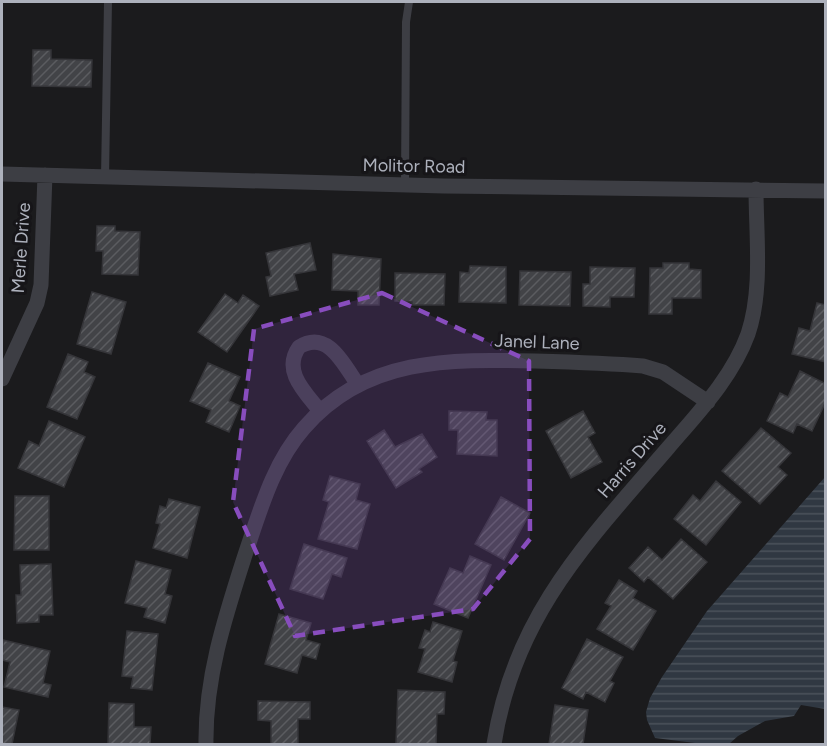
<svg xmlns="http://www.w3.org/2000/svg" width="827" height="746" font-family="Figtree,sans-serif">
	<defs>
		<pattern id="water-rules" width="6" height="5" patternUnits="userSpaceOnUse" patternTransform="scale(1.5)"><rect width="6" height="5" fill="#303842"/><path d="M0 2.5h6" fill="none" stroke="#4b525b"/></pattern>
		<pattern id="building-hatch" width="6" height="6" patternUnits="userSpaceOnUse" patternTransform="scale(1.5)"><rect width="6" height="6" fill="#424347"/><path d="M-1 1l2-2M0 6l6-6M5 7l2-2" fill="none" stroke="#5b5c60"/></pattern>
	</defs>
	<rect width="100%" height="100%" fill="#1b1b1d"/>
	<path fill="url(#water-rules)" d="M 825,477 L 825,709 L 801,705 L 794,716 L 765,721 L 738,736 L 729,744 L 703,744 L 655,738 L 647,720 L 646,712 L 650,698 L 662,677 L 707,611 Z"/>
	<path fill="url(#building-hatch)" stroke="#353539" stroke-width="1.5" d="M 33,50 L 51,50 L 51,59 L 92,60 L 91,87 L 32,86 Z
		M 97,226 L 115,226 L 115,231 L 140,232 L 138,275 L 102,274 L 103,251 L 96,251 Z
		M 310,243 L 316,270 L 294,274 L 298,290 L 270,296 L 266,277 L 271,276 L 266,253 Z
		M 333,254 L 381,259 L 379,305 L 358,305 L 358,291 L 332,290 Z
		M 663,263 L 689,263 L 689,269 L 701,270 L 701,298 L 672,298 L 672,314 L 649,314 L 650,268 L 663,268 Z
		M 470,266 L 506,267 L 506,303 L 459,302 L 460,272 L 469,273 Z
		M 590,267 L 635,268 L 634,297 L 610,297 L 610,307 L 583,306 L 583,284 L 590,284 Z
		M 520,271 L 571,272 L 570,306 L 519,305 Z
		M 395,273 L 445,274 L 444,305 L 412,305 L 412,302 L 395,301 Z
		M 92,292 L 126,302 L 111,354 L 77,344 Z
		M 225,294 L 238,303 L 243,295 L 259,306 L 227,352 L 198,332 Z
		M 817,303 L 826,305 L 826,362 L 792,354 L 799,328 L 810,331 Z
		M 68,354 L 88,362 L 84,372 L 95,377 L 77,419 L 47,407 Z
		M 208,363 L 240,377 L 229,401 L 240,406 L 229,432 L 206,422 L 211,410 L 190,401 Z
		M 800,371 L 826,384 L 826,401 L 812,431 L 797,424 L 793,433 L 767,421 L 780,393 L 788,397 Z
		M 449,411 L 487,412 L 486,420 L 497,420 L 497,456 L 457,454 L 458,430 L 449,430 Z
		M 583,411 L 595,433 L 588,437 L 602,462 L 571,478 L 546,431 Z
		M 49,421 L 85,437 L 64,487 L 18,468 L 29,441 L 39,446 Z
		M 761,428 L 791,453 L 778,467 L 787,475 L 760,504 L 722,471 Z
		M 384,430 L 395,447 L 422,434 L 437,457 L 419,469 L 422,472 L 396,488 L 367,441 Z
		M 330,476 L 360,484 L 356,500 L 370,504 L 357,549 L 318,539 L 329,502 L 323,500 Z
		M 716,481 L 741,502 L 706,545 L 674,519 L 693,495 L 700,501 Z
		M 15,496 L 49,496 L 49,550 L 14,550 Z
		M 501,497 L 530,513 L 504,560 L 475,544 Z
		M 169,499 L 200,507 L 187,558 L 153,548 L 160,524 L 156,523 L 160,506 L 166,508 Z
		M 681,539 L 707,562 L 673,599 L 648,577 L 644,582 L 629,568 L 648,547 L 662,560 Z
		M 304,544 L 347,558 L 341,577 L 332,574 L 323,599 L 290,589 Z
		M 470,556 L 491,565 L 468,618 L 434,604 L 450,568 L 463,573 Z
		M 136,561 L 171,570 L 165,594 L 172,596 L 165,623 L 144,617 L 147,608 L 125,603 Z
		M 51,564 L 53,615 L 39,615 L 39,622 L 17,623 L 16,595 L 21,595 L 20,565 Z
		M 619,580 L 637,591 L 633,598 L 656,611 L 633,650 L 597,629 L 611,606 L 605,603 Z
		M 279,614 L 311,623 L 306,640 L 320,644 L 316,659 L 302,655 L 297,673 L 265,664 Z
		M 433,622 L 462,631 L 453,661 L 457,662 L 452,682 L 418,672 L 425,649 L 419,648 L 425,630 L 430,632 Z
		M 127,631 L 158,634 L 152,690 L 131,688 L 133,677 L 122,676 Z
		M 587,639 L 623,657 L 610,681 L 614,683 L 605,702 L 586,692 L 583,699 L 562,688 Z
		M 3,640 L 50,651 L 43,683 L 51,685 L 48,697 L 4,687 L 10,662 L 2,660 Z
		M 398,690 L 445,692 L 444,714 L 437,714 L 436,744 L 396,744 Z
		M 258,701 L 310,702 L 310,719 L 298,719 L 298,744 L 271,744 L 271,721 L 258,720 Z
		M 109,703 L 134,704 L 134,727 L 151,727 L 150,744 L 108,744 Z
		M 555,705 L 588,710 L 583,744 L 549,744 Z
		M 2,707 L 19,710 L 12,744 L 2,744 Z"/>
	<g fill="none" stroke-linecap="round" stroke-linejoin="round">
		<path stroke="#3d3e44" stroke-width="8" d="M 105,177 L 108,2
			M 405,185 L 406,22 L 409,2"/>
		<path stroke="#3d3e44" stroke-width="15" d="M 2,174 L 444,186 L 826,191
			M 2,379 L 37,303 L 41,285 L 45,175
			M 320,411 C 305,392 282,371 299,347 C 328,329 344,365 358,385
			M 206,744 C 205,678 225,617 245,555 C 260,511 273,463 304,428 C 365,357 450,359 535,361 C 571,362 607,363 643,366 L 663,372 L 708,402
			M 494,744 C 514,616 587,542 668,448 C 698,413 732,378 748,334 C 763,289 756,236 756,189"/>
	</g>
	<path fill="#884dbe" fill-opacity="0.2" stroke="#884dbe" stroke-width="4.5" stroke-dasharray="12 8" stroke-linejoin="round" d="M 382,293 L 529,361 L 530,539 L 473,609 L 295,636 L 233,502 L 254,329 Z"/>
	<g text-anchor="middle" stroke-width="6" stroke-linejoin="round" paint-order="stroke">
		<g font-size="18" fill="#adb1bc" stroke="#161518">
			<text transform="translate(414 166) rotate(1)" y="6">Molitor Road</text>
			<text transform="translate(21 248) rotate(-86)" y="6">Merle Drive</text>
			<text transform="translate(537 342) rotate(2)" y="6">Janel Lane</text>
			<text transform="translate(632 460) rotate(-49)" y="6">Harris Drive</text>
		</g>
	</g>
	<rect width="827" height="746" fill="none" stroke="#adb1bc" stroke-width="6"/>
</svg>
